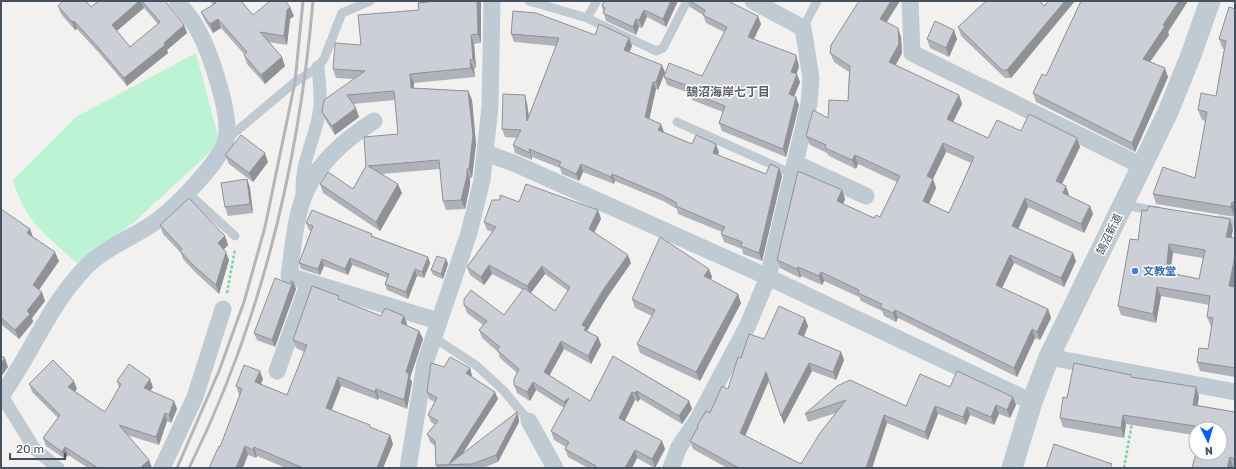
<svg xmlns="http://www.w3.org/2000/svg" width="1236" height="469" font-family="Rubik,'Noto Sans JP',sans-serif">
	<rect width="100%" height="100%" fill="#f3f1f0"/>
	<path fill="#bcf3d5" d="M 196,53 L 220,143 L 132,224 L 77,263 C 46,235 25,222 13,180 L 76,117 Z"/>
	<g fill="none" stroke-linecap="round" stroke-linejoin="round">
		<path stroke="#71d5aa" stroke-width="2.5" stroke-dasharray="3 2" stroke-linecap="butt" d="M 227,293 L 235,249
			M 1124,468 L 1132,423"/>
		<path stroke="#c0cad3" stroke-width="9" d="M 529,1 L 587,18 L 597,1
			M 587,18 L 656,51 L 663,48 L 687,1
			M 803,28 L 817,1
			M 677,122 L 793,174
			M 226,140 L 295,82 L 317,68 L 324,59 L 342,13 L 370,1
			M 187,192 L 235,236
			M 1123,205 L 1159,211
			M 1219,220 L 1235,223
			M 433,337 L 477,366 L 503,390 L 529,421"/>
		<path stroke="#c0cad3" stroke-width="13" d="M 303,200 C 298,166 314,144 319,113 C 322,99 319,81 318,67
			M 2,396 L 34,448 L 58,468"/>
		<path stroke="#c0cad3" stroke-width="17" d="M 910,1 L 912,53 L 1142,166
			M 486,153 L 516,164 L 768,277 L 1032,402
			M 795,163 L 866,196
			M 309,282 L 289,276 C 293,248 295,216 306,191 C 320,161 347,138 374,121
			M 1049,357 L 1235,392
			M 277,371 L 309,282 L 438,321
			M 1,396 C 32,353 47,308 85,268 C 105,247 135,237 158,220 C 176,206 221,161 226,140 C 232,116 210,52 198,30 C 193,20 184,10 177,1
			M 529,421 L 555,468
			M 162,468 L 195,397 L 223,309
			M 408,468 L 425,363 L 469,233 L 482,180 L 490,107 L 492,1
			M 671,468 L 679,447 L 698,419 L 748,325 L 768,277 L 809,104 L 811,78 L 803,28 L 753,1"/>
		<path stroke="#c0cad3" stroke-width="21" d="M 1012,468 L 1032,402 L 1049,357 L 1168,112 L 1191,55 L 1210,1"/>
		<path stroke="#b2b5bb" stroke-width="3" d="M 177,468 L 219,371 L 244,302 L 265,227 L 295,82 L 303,1
			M 189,468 C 261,323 299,162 313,1"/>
	</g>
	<path fill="#afb2b8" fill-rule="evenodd" d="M 99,1 L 165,1 L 184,25 L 187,33 L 167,50 L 168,53 L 127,86 L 100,54 L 77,29 L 75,30 L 61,14 L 58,6 L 91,7 ZM 144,8 L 158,24 L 130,47 L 117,31 Z
		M 210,1 L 241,1 L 253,15 L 294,16 L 290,19 L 287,45 L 268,42 L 285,66 L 265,84 L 247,64 L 244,55 L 244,54 L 221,28 L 213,33 L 205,21 L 201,12 L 213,5 Z
		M 436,1 L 481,1 L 481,43 L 474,44 L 476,68 L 474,69 L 475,77 L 414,83 L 414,88 L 468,91 L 472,100 L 476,144 L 472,178 L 470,178 L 470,185 L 465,209 L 446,210 L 443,201 L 440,169 L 382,174 L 402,193 L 380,231 L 323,193 L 320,184 L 353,189 L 366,166 L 398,134 L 395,100 L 353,104 L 359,117 L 335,135 L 326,121 L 322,112 L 354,79 L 336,78 L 333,69 L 361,45 L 419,10 Z
		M 604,1 L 678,1 L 666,27 L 647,17 L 642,28 L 639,27 L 636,35 L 606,21 L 602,6 Z
		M 688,1 L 728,1 L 761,24 L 754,39 L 798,62 L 799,67 L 796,74 L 800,82 L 794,96 L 799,105 L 786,157 L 722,131 L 719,123 L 723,112 L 692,100 L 689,93 L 667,85 L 664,77 L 702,76 L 724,32 L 706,23 L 703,15 L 690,7 Z
		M 900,1 L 887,22 L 901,37 L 902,53 L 896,65 L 959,95 L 962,104 L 953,122 L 988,138 L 1021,131 L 1080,147 L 1062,184 L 1069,195 L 1069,196 L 1090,206 L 1093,214 L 1084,233 L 1028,207 L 1018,228 L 1076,261 L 1064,287 L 1014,263 L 1002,288 L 1048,309 L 1051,318 L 1040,340 L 1035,338 L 1017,377 L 898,318 L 896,322 L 884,316 L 882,311 L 861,301 L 859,297 L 824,281 L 822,285 L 801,276 L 800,278 L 780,268 L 777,260 L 842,190 L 845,199 L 843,204 L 874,218 L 880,217 L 897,182 L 858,164 L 856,169 L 829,156 L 827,153 L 810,145 L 806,136 L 848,101 L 849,72 L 834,62 L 830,53 ZM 946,152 L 971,163 L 949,213 L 929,204 L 936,188 L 933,179 Z
		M 1048,1 L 1075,1 L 1011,78 L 1005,78 L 961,36 L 958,27 L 1045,6 Z
		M 1081,1 L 1188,1 L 1168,32 L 1169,35 L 1150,62 L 1168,77 L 1135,152 L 1036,102 L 1033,93 L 1046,76 Z
		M 1235,9 L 1235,217 L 1156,204 L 1153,194 L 1195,178 L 1206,121 L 1202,120 L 1198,110 L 1216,96 L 1224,49 L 1223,49 L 1219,39 Z
		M 954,30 L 957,39 L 949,57 L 930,48 L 927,39 Z
		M 511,34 L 595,35 L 629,38 L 632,46 L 629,52 L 665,72 L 658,90 L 656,89 L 649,119 L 664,132 L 692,144 L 719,152 L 718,155 L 766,174 L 779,168 L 782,176 L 762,261 L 743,254 L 742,249 L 724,242 L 721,234 L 722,232 L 678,214 L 677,209 L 663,201 L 615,181 L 614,184 L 583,172 L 579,181 L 562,174 L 560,168 L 532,157 L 532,160 L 515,153 L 513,145 L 517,138 L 505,137 L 502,129 L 527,103 L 529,116 L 556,46 L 514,42 Z
		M 225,155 L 268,162 L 253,182 L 229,164 Z
		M 247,179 L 250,188 L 253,213 L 228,216 L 225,207 Z
		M 519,202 L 598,210 L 601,219 L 594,232 L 631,263 L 606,299 L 587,331 L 598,337 L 601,345 L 591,364 L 564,349 L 549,375 L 590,401 L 613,356 L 689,401 L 692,409 L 682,424 L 640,399 L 638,402 L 635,400 L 625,421 L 662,441 L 665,449 L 655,468 L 637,458 L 632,468 L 588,468 L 568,457 L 565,449 L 566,447 L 554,440 L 551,431 L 564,408 L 536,390 L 530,401 L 517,393 L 514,385 L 517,373 L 500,358 L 498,352 L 482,338 L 479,330 L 483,325 L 467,313 L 464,305 L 504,315 L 523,290 L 492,274 L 484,285 L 470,275 L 467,267 L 492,232 L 487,230 L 484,222 ZM 545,274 L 568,291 L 555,311 L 531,293 Z
		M 1,207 L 2,210 L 30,229 L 33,237 L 59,261 L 39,290 L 45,301 L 32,318 L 33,322 L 19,339 L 2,325 L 1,326 Z
		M 306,223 L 372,236 L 428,257 L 430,263 L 424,278 L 417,276 L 408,299 L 387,290 L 385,284 L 387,278 L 352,265 L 348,275 L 324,266 L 320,275 L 301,269 L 299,263 L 311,231 L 309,230 Z
		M 160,225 L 225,236 L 228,245 L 224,249 L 229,260 L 219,294 L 196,273 L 183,259 L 181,253 L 163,234 Z
		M 1233,229 L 1231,238 L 1235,287 L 1235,377 L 1200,371 L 1197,362 L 1208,349 L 1212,327 L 1211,327 L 1207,317 L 1209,305 L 1161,296 L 1156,323 L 1121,315 L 1118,306 L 1138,240 ZM 1173,253 L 1203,258 L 1199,279 L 1170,273 Z
		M 446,259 L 448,264 L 443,279 L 433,275 L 431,270 Z
		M 709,269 L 712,277 L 711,280 L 741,303 L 700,381 L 640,353 L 637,344 L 652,316 L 635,308 L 632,299 Z
		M 293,281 L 296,289 L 275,347 L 257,340 L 254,333 L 290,284 Z
		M 341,300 L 381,316 L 404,316 L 407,324 L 406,325 L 419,331 L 423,339 L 410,378 L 412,382 L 407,409 L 379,398 L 378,400 L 341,386 L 332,410 L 371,428 L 390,435 L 393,444 L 383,468 L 286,468 L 257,456 L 256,458 L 248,455 L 220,447 L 240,395 L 239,395 L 236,386 L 263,379 L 261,384 L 287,395 L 304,352 L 296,348 L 293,340 Z
		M 808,326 L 804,337 L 841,352 L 844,360 L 836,380 L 812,371 L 784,424 L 769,381 L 745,436 L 801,464 L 836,413 L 808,422 L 805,414 L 837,386 L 906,406 L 950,387 L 1013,397 L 1016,405 L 1010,418 L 999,414 L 994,425 L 970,415 L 966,425 L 938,414 L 928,440 L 887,423 L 872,468 L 727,468 L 693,449 L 690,441 L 697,428 L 697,426 L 710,413 L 728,389 L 741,358 L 764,339 Z
		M 444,367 L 472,375 L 471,377 L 495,392 L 498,399 L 463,453 L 519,419 L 519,422 L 498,462 L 483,468 L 437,468 L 436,465 L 435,446 L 430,442 L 427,434 L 435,425 L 431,422 L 428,415 L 435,402 L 429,399 L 427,392 Z
		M 1131,375 L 1132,377 L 1199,396 L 1198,405 L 1235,412 L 1235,467 L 1233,467 L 1196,429 L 1196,450 L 1195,450 L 1192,440 L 1193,435 L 1126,424 L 1124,438 L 1063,427 L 1060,418 L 1067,398 Z
		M 117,381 L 153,387 L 150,391 L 174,401 L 177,409 L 171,423 L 167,421 L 159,445 L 127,435 L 149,460 L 152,468 L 88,468 L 68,455 L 65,459 L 46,446 L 43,438 L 58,418 L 32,392 L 29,384 L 77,389 L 75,391 L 105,412 L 119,388 Z"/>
	<path fill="#8f9196" d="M 139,1 L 141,1 L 144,8 L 114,33 L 112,25 Z
		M 477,1 L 481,1 L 481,43 L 478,34 Z
		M 671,1 L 678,1 L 666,27 L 663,19 Z
		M 891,1 L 900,1 L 883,27 L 880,19 Z
		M 1065,1 L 1075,1 L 1011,78 L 1007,70 Z
		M 1179,1 L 1188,1 L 1168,32 L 1169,35 L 1146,67 L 1143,59 L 1163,25 Z
		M 290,7 L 294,16 L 290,19 L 287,45 L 284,36 L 287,10 Z
		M 644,10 L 647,17 L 642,28 L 639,20 Z
		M 758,16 L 761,24 L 751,45 L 748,37 Z
		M 218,19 L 221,28 L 213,33 L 210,24 Z
		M 636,19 L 639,27 L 636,35 L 633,27 Z
		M 74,21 L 77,29 L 75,30 L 72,22 Z
		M 184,25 L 187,33 L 167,50 L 168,53 L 127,86 L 124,78 Z
		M 898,28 L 901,37 L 902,53 L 892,71 L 889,62 Z
		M 954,30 L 957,39 L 949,57 L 946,48 Z
		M 471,35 L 474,44 L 476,68 L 473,59 Z
		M 629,38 L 632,46 L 627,58 L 624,50 Z
		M 796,55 L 798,62 L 799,67 L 794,80 L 791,72 Z
		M 282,57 L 285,66 L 265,84 L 261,75 Z
		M 470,60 L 474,69 L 475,77 L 471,68 Z
		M 662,65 L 665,72 L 658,90 L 656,82 Z
		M 1165,68 L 1168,77 L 1135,152 L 1132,143 Z
		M 410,74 L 414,83 L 414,97 L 411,88 Z
		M 797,74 L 800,82 L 792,102 L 789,94 Z
		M 653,82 L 656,89 L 648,125 L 645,117 Z
		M 468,91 L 472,100 L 476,144 L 472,178 L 469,169 Z
		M 525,95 L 527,103 L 530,129 L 527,121 Z
		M 959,95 L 962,104 L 950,128 L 947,119 Z
		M 796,97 L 799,105 L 786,157 L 783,149 Z
		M 356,108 L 359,117 L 335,135 L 332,126 Z
		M 661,124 L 664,132 L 661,138 L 658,130 Z
		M 1077,138 L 1080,147 L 1059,190 L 1056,181 Z
		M 943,143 L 946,152 L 930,185 L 927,176 Z
		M 716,144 L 719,152 L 715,161 L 713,153 Z
		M 529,149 L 532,157 L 532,160 L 530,153 Z
		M 265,153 L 268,162 L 253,182 L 249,173 Z
		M 855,155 L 858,164 L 856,169 L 852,160 Z
		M 581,164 L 583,172 L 579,181 L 576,174 Z
		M 779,168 L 782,176 L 762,261 L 759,253 Z
		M 467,169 L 470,178 L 470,185 L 465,209 L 461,200 Z
		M 612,174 L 615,181 L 614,184 L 611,177 Z
		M 247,179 L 250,188 L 253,213 L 250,204 Z
		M 933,179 L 936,188 L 926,210 L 923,201 Z
		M 398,184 L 402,193 L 380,231 L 376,222 Z
		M 1066,186 L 1069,195 L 1066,202 L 1063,193 Z
		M 842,190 L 845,199 L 841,210 L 837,201 Z
		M 1025,198 L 1028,207 L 1016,234 L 1012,226 Z
		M 1232,202 L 1235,209 L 1235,217 L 1231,207 Z
		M 1090,206 L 1093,214 L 1084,233 L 1081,224 Z
		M 598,210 L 601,219 L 592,237 L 589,229 Z
		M 1230,219 L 1233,229 L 1230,247 L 1226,237 Z
		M 30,229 L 33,238 L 27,233 Z
		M 225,236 L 228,245 L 221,252 L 218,243 Z
		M 1169,244 L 1173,253 L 1169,282 L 1166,272 Z
		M 55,252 L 59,261 L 36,294 L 33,285 Z
		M 226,252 L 229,260 L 219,294 L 216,285 Z
		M 1073,253 L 1076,261 L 1064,287 L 1061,278 Z
		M 628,255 L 631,263 L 606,299 L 587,331 L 589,336 L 587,338 L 582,325 L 603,290 Z
		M 1010,255 L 1014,263 L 999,294 L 996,285 Z
		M 1235,256 L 1235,285 L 1233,296 L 1229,286 Z
		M 428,257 L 430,263 L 424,278 L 422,272 Z
		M 350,258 L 352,265 L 348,275 L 345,269 Z
		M 322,259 L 324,266 L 320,275 L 318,269 Z
		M 446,259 L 448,264 L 443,279 L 441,274 Z
		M 489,265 L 492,274 L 484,285 L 481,277 Z
		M 542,266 L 545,274 L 530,294 L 527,286 Z
		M 798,267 L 801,276 L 800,278 L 797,269 Z
		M 415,269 L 417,276 L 408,299 L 406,292 Z
		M 709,269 L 712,277 L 707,285 L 704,276 Z
		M 821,272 L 824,281 L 822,285 L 819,276 Z
		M 293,281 L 296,289 L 275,347 L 272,340 Z
		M 1157,287 L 1161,296 L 1156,323 L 1153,314 Z
		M 42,292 L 45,301 L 32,318 L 33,322 L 19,339 L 15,330 L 27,311 Z
		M 738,294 L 741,303 L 700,381 L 696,372 Z
		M 1048,309 L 1051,318 L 1040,340 L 1037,332 Z
		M 895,310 L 898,318 L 896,322 L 893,313 Z
		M 404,316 L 407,324 L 404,332 L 401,323 Z
		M 805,318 L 808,326 L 801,343 L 798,334 Z
		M 1032,329 L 1035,338 L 1017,377 L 1014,368 Z
		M 419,331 L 423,339 L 410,378 L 412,382 L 407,409 L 404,400 L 406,372 Z
		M 598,337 L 601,345 L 591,364 L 588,356 Z
		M 561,341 L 564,349 L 547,380 L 544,372 Z
		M 841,352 L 844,360 L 836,380 L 833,372 Z
		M 5,358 L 8,367 L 1,377 L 1,363 Z
		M 809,363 L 812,371 L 784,424 L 781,416 Z
		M 470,368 L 472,375 L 469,380 L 466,373 Z
		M 260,371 L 263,379 L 258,391 L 255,382 Z
		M 766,372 L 769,380 L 743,441 L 740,433 Z
		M 338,377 L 341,386 L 329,416 L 326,408 Z
		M 150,379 L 153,387 L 147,396 L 144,388 Z
		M 74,381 L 77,389 L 71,395 L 68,387 Z
		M 533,382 L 536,390 L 530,401 L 527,392 Z
		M 1196,387 L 1199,396 L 1196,414 L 1193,405 Z
		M 376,389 L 379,398 L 378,400 L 375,392 Z
		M 637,391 L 640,399 L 638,402 L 635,393 Z
		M 495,392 L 498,399 L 455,465 L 449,464 Z
		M 632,392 L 635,400 L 622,426 L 619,418 Z
		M 1013,397 L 1016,405 L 1010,418 L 1007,410 Z
		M 569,398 L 567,410 L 564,402 Z
		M 174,401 L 177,409 L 171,423 L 169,415 Z
		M 689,401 L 692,409 L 682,424 L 679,416 Z
		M 996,405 L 999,414 L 994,425 L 991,417 Z
		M 935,406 L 938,414 L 928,440 L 925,432 Z
		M 967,407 L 970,415 L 966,425 L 963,417 Z
		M 517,412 L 519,419 L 519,422 L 498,462 L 496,455 Z
		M 165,413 L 167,421 L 159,445 L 156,437 Z
		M 884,415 L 887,423 L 872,468 L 866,468 Z
		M 1123,415 L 1126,424 L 1124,438 L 1121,428 Z
		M 390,435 L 393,444 L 383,468 L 377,468 Z
		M 662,441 L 665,449 L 655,468 L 652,459 Z
		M 245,446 L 248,455 L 243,468 L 236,468 Z
		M 65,447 L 68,455 L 65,459 L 62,452 Z
		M 254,447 L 257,456 L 256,458 L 253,450 Z
		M 635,450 L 637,458 L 632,468 L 625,468 Z
		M 1230,457 L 1233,467 L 1233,468 L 1227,468 Z
		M 149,460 L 152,468 L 140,468 Z"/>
	<path fill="#cccfd6" stroke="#8f9196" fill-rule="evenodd" d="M 63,1 L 86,1 L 91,7 L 99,1 L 139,1 L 112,25 L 130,47 L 160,22 L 142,1 L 165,1 L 184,25 L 164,43 L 165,45 L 124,78 L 97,46 L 74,21 L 72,22 L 58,6 Z
		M 214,1 L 241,1 L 253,15 L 270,1 L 285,1 L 290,7 L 287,10 L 284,36 L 260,32 L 282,57 L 261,75 L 244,55 L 247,52 L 218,19 L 210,24 L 201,12 L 216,3 Z
		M 436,1 L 477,1 L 478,34 L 471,35 L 473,59 L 470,60 L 471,68 L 410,74 L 411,88 L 468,91 L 473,135 L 469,169 L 467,169 L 467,176 L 461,200 L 443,201 L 439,160 L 368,166 L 398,184 L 376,222 L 320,184 L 328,172 L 353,189 L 366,166 L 364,137 L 398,134 L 394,91 L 347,95 L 356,108 L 332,126 L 322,112 L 324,100 L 365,71 L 333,69 L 335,43 L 361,45 L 358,15 L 419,10 L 418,3 Z
		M 604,1 L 671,1 L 663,19 L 644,10 L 639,20 L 636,19 L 633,27 L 603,13 L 605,8 L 602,6 Z
		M 690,1 L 728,1 L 758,16 L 748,37 L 796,55 L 796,59 L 791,72 L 797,74 L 789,94 L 796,97 L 783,149 L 719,123 L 725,106 L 689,92 L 691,87 L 664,77 L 669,63 L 702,76 L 727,27 L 703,15 L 705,10 Z
		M 859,1 L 891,1 L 880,19 L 898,28 L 899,44 L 889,62 L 959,95 L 947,119 L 988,138 L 997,120 L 1021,131 L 1029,114 L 1077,138 L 1056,181 L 1066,186 L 1063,193 L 1090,206 L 1081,224 L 1025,198 L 1012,226 L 1073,253 L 1061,278 L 1010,255 L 996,285 L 1048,309 L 1037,332 L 1032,329 L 1014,368 L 895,310 L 893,313 L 880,307 L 882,304 L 858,293 L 859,290 L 821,272 L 819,276 L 798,267 L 797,269 L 777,260 L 798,171 L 842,190 L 837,201 L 874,218 L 876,215 L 880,217 L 900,176 L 855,155 L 852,160 L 825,148 L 826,145 L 806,136 L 813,110 L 828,118 L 829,100 L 848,101 L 850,66 L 830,53 L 831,45 ZM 943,143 L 974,157 L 949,213 L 923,201 L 933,179 L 927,176 Z
		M 986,1 L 1039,1 L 1045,6 L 1048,1 L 1065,1 L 1007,70 L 1002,70 L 958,27 Z
		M 1081,1 L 1179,1 L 1163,25 L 1165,26 L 1143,59 L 1165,68 L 1132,143 L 1033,93 L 1042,74 L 1046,76 Z
		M 1229,7 L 1235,9 L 1235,202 L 1232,202 L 1231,207 L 1153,194 L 1163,167 L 1195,178 L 1207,112 L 1198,110 L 1201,93 L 1216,96 L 1226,41 L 1219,39 Z
		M 513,11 L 536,13 L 595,35 L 599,24 L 629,38 L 624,50 L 662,65 L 656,82 L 653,82 L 645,117 L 661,124 L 658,130 L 692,144 L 696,135 L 716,144 L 713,153 L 766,174 L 770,164 L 779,168 L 759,253 L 741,246 L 742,242 L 721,234 L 725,227 L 676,206 L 677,203 L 660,194 L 612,174 L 611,177 L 581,164 L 576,174 L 559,166 L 561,162 L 529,149 L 530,153 L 513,145 L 521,130 L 502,129 L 503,94 L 525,95 L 527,121 L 559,38 L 511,34 Z
		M 935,21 L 954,30 L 946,48 L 927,39 Z
		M 241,135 L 265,153 L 249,173 L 225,155 Z
		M 247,179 L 250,204 L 225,207 L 221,183 Z
		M 526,184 L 598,210 L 589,229 L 628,255 L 603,290 L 582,325 L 586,327 L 584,330 L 598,337 L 588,356 L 561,341 L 544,372 L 590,401 L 613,356 L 689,401 L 679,416 L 637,391 L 635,393 L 632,392 L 619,418 L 662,441 L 652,459 L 635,450 L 625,468 L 595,468 L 596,466 L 565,449 L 569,442 L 551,431 L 569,398 L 564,402 L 533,382 L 527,392 L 514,385 L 514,379 L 519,369 L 497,350 L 500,347 L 479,330 L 487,321 L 464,305 L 464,299 L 471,290 L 504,315 L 524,288 L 555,311 L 570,287 L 542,266 L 527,286 L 489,265 L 481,277 L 467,267 L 496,227 L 484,222 L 492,200 L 500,200 L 500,195 L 519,202 Z
		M 189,198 L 225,236 L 218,243 L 226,252 L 216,285 L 193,265 L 180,251 L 182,249 L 160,225 Z
		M 1149,206 L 1230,219 L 1226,237 L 1235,238 L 1235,256 L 1229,286 L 1235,287 L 1235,368 L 1197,362 L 1199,348 L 1208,349 L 1213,318 L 1207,317 L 1210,296 L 1157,287 L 1153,314 L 1118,306 L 1130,239 L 1138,240 L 1142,210 L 1147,211 ZM 1169,244 L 1205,250 L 1199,279 L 1166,272 Z
		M 1,209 L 30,229 L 27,233 L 55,252 L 33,285 L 42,292 L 27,311 L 30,314 L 15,330 L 1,318 Z
		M 312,210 L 372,234 L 371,236 L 428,257 L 422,272 L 415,269 L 406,292 L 385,284 L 389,274 L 350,258 L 345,269 L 322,259 L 318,269 L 299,263 L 313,226 L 306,223 Z
		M 660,237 L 709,269 L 704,276 L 738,294 L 696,372 L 637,344 L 655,310 L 632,299 Z
		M 437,256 L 446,259 L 441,274 L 431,270 Z
		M 275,278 L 290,284 L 291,281 L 293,281 L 272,340 L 254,333 Z
		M 312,286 L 339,296 L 338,299 L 381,316 L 385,308 L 404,316 L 401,323 L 419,331 L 406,372 L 409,374 L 404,400 L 376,389 L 375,392 L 338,377 L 326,408 L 370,425 L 370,427 L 390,435 L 377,468 L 303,468 L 254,447 L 253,450 L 245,446 L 236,468 L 209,468 L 219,446 L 220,447 L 242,389 L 236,386 L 244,365 L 260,371 L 255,382 L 287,395 L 307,345 L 293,340 Z
		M 779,306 L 805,318 L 798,334 L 841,352 L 833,372 L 809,363 L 781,416 L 766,372 L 740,433 L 801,464 L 820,433 L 846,400 L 805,414 L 837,386 L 850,380 L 906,406 L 920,374 L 950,387 L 957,371 L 1013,397 L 1007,410 L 996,405 L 991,417 L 967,407 L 963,417 L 935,406 L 925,432 L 884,415 L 866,468 L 739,468 L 690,441 L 698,427 L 697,426 L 706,411 L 710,413 L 722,386 L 728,389 L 738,357 L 741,358 L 749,334 L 764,339 Z
		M 1,356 L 5,358 L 1,363 Z
		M 450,357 L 470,368 L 466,373 L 495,392 L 449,464 L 517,412 L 517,415 L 496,455 L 472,464 L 436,465 L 435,441 L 427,434 L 438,421 L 428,415 L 437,398 L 427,392 L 431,363 L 444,367 Z
		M 53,360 L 74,381 L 68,387 L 105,412 L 121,384 L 117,381 L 129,364 L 150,379 L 144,388 L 174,401 L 169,415 L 165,413 L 156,437 L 119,425 L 149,460 L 140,468 L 98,468 L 65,447 L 62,452 L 43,438 L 60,415 L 29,384 Z
		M 1074,363 L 1131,375 L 1131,377 L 1196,387 L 1193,405 L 1235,412 L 1235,459 L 1230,457 L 1227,468 L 1192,468 L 1196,453 L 1220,453 L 1220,429 L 1196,429 L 1196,441 L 1192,440 L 1195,426 L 1123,415 L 1121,428 L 1060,418 L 1063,397 L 1067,398 Z
		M 1054,444 L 1112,464 L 1110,468 L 1046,468 Z"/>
	<circle fill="#3f7fe0" stroke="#fff" stroke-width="1.5" cx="1135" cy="271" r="4"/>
	<g text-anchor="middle" stroke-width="3" stroke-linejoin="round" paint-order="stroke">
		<g font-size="11" fill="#475260" stroke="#fff">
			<text transform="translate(1109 234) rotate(-64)" y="4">鵠沼新道</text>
		</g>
		<g font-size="11" font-weight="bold" fill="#366cbe" stroke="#fff" text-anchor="start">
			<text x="1143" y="275">文教堂</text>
		</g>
		<g font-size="12" font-weight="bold" fill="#5c6066" stroke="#fff">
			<text x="728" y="96">鵠沼海岸七丁目</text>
		</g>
	</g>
	<rect width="1236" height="469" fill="none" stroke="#475260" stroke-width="4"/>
	<g transform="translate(1208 441) rotate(175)"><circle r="19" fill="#ffffff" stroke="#b5babf"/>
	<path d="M0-3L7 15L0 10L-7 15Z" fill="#095ff4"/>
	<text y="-6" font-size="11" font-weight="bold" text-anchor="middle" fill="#475260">N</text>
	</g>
	<path d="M10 453v6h55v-6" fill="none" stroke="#475260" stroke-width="2"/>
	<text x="16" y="453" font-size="12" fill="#475260" stroke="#ffffff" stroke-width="3" paint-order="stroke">20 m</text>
</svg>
